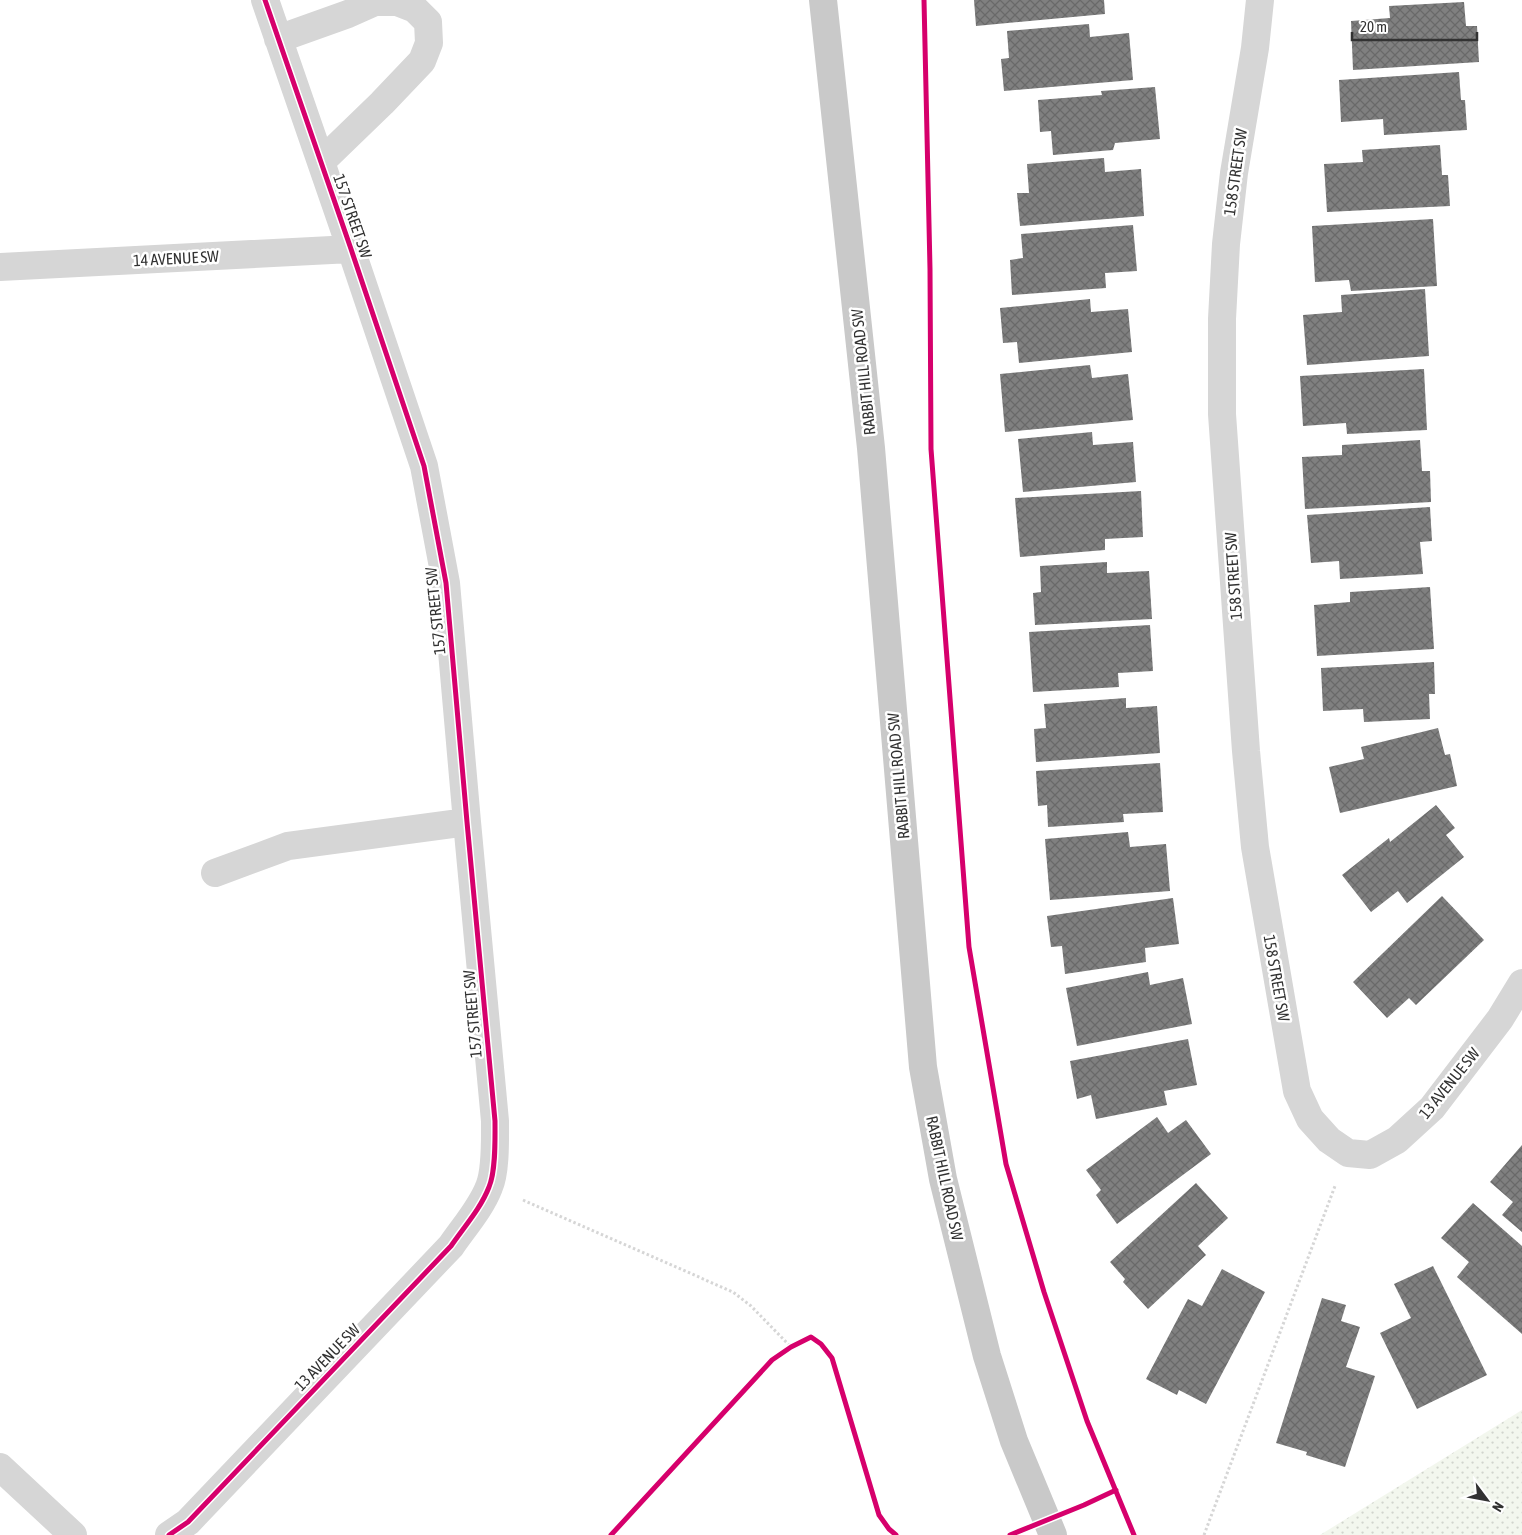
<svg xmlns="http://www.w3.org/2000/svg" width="1522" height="1535" font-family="'Asap Condensed',sans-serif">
	<defs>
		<pattern id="park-dots" width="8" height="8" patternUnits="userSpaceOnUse" patternTransform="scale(1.25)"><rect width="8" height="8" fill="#f3f7ee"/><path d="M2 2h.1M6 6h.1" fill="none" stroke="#d1d4cd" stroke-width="1.8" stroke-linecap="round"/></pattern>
		<pattern id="building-cross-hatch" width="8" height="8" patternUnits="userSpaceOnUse" patternTransform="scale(1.25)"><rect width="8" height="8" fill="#808080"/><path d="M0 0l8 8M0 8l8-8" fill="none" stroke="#696969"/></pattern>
	</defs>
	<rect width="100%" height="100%" fill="#fff"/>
	<path fill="url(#park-dots)" d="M 1522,1410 L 1522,1535 L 1320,1535 Z"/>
	<path fill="url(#building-cross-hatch)" d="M 974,0 L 1104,0 L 1105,14 L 976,26 Z
		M 1464,2 L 1466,26 L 1477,26 L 1479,62 L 1353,70 L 1351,21 L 1390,18 L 1389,6 Z
		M 1089,24 L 1090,37 L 1129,33 L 1133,80 L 1004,91 L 1001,59 L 1009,58 L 1007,31 Z
		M 1459,72 L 1461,100 L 1465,100 L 1467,130 L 1384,135 L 1383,119 L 1341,122 L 1339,80 Z
		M 1155,87 L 1160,139 L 1115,143 L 1113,150 L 1053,155 L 1051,131 L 1040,132 L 1038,100 L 1102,95 L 1101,91 Z
		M 1440,145 L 1442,175 L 1448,175 L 1450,206 L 1327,212 L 1324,164 L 1363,162 L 1362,150 Z
		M 1104,158 L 1105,172 L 1141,169 L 1144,216 L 1020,226 L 1017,193 L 1029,193 L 1027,164 Z
		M 1433,219 L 1437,286 L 1351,291 L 1349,280 L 1315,282 L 1312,226 Z
		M 1133,225 L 1137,271 L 1105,273 L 1106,288 L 1012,295 L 1010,260 L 1023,258 L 1021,234 Z
		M 1425,289 L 1429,356 L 1307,365 L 1303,315 L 1342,312 L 1341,295 Z
		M 1090,299 L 1091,312 L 1128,309 L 1132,352 L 1019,363 L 1017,342 L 1003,343 L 1000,308 Z
		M 1090,365 L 1092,378 L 1128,374 L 1133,420 L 1005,432 L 1000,374 Z
		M 1424,369 L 1427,430 L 1347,434 L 1346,423 L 1303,426 L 1300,376 Z
		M 1092,432 L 1093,445 L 1133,442 L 1136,482 L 1023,492 L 1018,439 Z
		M 1420,440 L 1422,471 L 1430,471 L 1431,502 L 1305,509 L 1302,457 L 1342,455 L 1342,445 Z
		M 1141,491 L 1143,537 L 1105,539 L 1105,550 L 1020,557 L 1015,498 Z
		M 1430,507 L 1432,541 L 1420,542 L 1423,574 L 1340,579 L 1339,561 L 1311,563 L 1307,515 Z
		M 1107,562 L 1107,573 L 1149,571 L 1152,619 L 1035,625 L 1033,593 L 1041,592 L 1040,566 Z
		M 1430,587 L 1434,649 L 1317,656 L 1314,605 L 1350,602 L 1350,592 Z
		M 1150,625 L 1153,671 L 1118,673 L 1119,687 L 1033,692 L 1029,632 Z
		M 1434,662 L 1435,694 L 1429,694 L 1430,719 L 1364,722 L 1363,709 L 1323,711 L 1321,668 Z
		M 1126,698 L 1126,708 L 1157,706 L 1160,753 L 1036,762 L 1034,729 L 1046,728 L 1044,704 Z
		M 1438,728 L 1445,755 L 1450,754 L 1457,786 L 1340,813 L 1329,767 L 1364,759 L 1361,747 Z
		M 1160,763 L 1163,812 L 1123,814 L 1124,822 L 1048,827 L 1047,805 L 1038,806 L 1036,771 Z
		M 1436,805 L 1455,828 L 1446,835 L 1464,857 L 1407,903 L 1398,891 L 1371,912 L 1342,875 L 1389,838 L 1390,842 Z
		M 1128,832 L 1130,847 L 1166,844 L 1170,891 L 1050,900 L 1045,839 Z
		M 1442,896 L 1484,940 L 1416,1005 L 1409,998 L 1387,1018 L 1353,982 Z
		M 1173,898 L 1179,944 L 1145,948 L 1146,962 L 1065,974 L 1062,946 L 1051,947 L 1047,916 Z
		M 1148,972 L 1150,985 L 1183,978 L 1192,1024 L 1077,1046 L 1066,988 Z
		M 1188,1039 L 1197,1085 L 1164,1091 L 1167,1105 L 1096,1119 L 1091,1095 L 1077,1099 L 1070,1061 Z
		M 1157,1117 L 1168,1133 L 1186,1120 L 1211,1154 L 1117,1224 L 1096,1195 L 1101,1190 L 1086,1170 Z
		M 1522,1145 L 1522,1232 L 1502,1215 L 1513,1202 L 1490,1182 Z
		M 1196,1183 L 1228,1218 L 1198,1246 L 1206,1255 L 1148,1309 L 1123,1282 L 1125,1279 L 1110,1262 Z
		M 1473,1203 L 1522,1246 L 1522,1334 L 1457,1277 L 1469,1262 L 1441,1238 Z
		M 1433,1266 L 1487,1375 L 1417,1409 L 1380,1333 L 1411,1318 L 1394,1284 Z
		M 1222,1269 L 1265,1292 L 1206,1404 L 1179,1390 L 1177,1395 L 1146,1379 L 1188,1299 L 1202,1306 Z
		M 1322,1298 L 1346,1305 L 1341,1321 L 1360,1327 L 1346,1367 L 1375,1376 L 1345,1467 L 1306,1455 L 1307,1452 L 1276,1443 Z"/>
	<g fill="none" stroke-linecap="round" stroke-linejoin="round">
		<path stroke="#d6d6d6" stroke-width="3" stroke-dasharray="2.5 2.5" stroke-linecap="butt" d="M 523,1200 L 733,1292 L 751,1306 L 791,1347
			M 1204,1535 L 1335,1186"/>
		<path stroke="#d6d6d6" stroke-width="28" d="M 1260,0 L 1255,48 L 1234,173 L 1226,244 L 1222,319 L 1222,414 L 1246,751 L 1255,847 L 1297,1091 L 1310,1119 L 1329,1140 L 1348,1153 L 1370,1155 L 1397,1140 L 1432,1108 L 1500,1019 L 1522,983
			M 278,39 L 348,14 L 375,2 L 397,2 L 415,9 L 428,22 L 429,43 L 422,61 L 382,103 L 321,162
			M 0,267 L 351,249
			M 215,873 L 288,846 L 467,822
			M 0,1467 L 73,1535
			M 169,1535 L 188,1522 L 451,1246 C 464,1227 481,1208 489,1187 C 496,1171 495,1138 495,1121 L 467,822 L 446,583 L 424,466 L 351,249 L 265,0"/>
		<path stroke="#c9c9c9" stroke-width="28" d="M 823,0 L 871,448 L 923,1067 L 943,1179 L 987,1356 L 1014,1441 L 1053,1535"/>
		<g stroke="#fff" stroke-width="8">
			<path id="cycleway" d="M 924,0 L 930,269 L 931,449 L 969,947 L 1006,1164 L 1044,1292 L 1087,1421 L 1134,1535
				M 169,1535 L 188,1522 L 451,1246 C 464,1227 481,1208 489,1187 C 496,1171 495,1138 495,1121 L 467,822 L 446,583 L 424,466 L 351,249 L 265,0
				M 611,1535 L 772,1360 L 791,1347 L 811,1337 L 821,1344 L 832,1358 L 879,1515 L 889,1529 L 896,1535
				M 1010,1535 L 1084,1505 L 1116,1490"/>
		</g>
		<use href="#cycleway" stroke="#d6006c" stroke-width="5"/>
	</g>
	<g text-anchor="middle" stroke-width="5" stroke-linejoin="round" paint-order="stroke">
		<g font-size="16" fill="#323232" stroke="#fff">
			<text transform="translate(1235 172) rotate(-82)" y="6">158 STREET SW</text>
			<text transform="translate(353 216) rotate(71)" y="6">157 STREET SW</text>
			<text transform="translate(176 258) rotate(-3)" y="6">14 AVENUE SW</text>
			<text transform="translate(863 372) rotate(-96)" y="6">RABBIT HILL ROAD SW</text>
			<text transform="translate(1233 576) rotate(-94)" y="6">158 STREET SW</text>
			<text transform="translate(435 611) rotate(-96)" y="6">157 STREET SW</text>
			<text transform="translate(898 776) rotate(-95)" y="6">RABBIT HILL ROAD SW</text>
			<text transform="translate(1277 978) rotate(80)" y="6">158 STREET SW</text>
			<text transform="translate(472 1014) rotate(-95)" y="6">157 STREET SW</text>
			<text transform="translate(1449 1083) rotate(-51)" y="6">13 AVENUE SW</text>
			<text transform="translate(945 1178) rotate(78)" y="6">RABBIT HILL ROAD SW</text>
			<text transform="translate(327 1357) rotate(-46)" y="6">13 AVENUE SW</text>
		</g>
	</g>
	<g transform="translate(1487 1500) rotate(122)" stroke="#ffffff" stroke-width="4" paint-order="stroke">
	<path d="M0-4L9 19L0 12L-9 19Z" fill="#323232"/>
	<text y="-8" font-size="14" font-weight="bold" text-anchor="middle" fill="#323232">N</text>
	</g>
	<path d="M1352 32v8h125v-8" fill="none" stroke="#323232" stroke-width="2.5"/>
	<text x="1360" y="32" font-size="15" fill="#323232" stroke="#ffffff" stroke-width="4" paint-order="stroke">20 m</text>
</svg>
